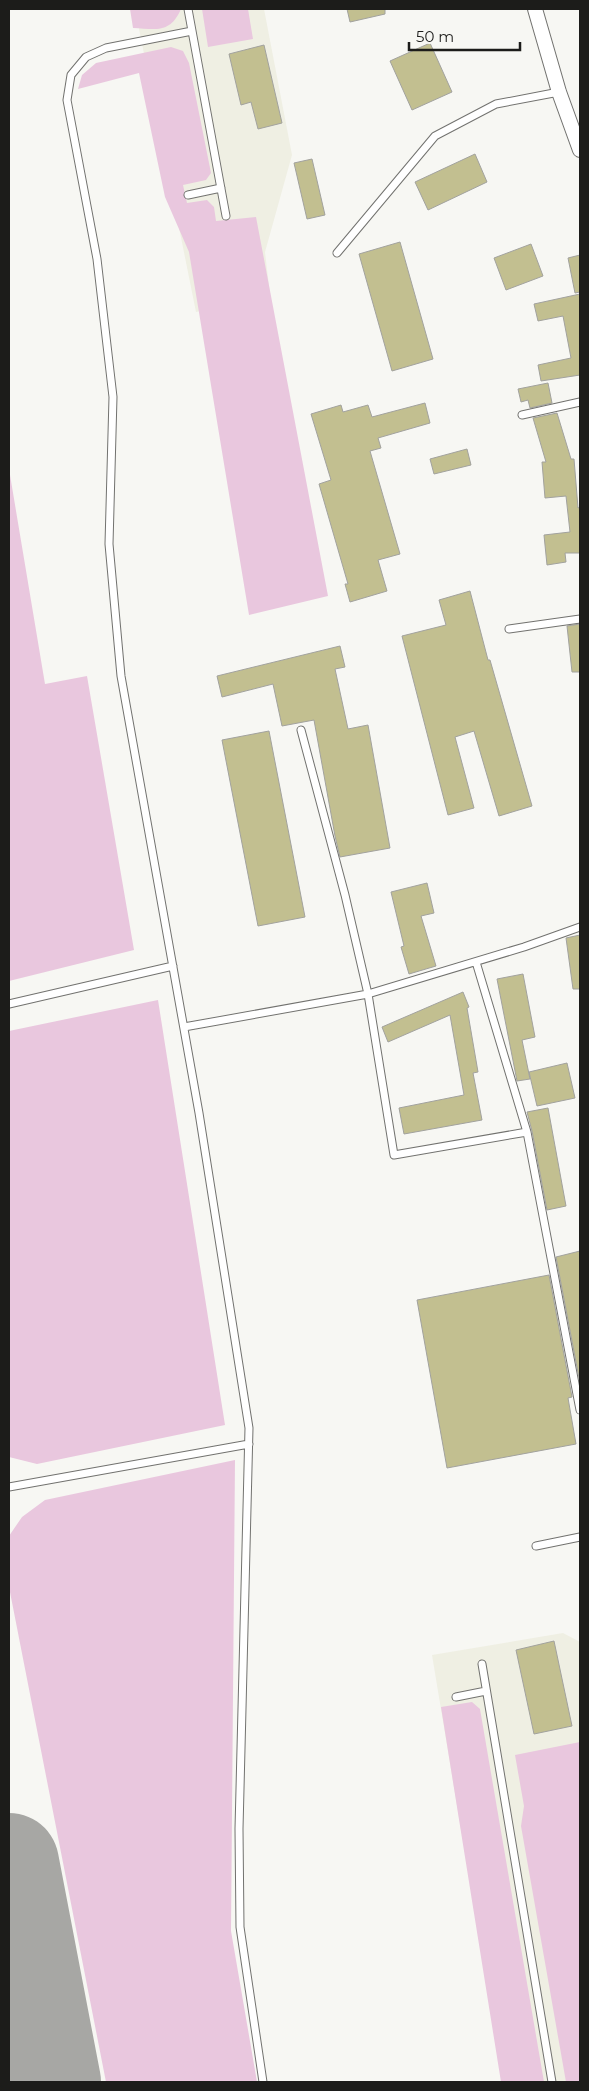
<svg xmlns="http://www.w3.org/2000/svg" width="589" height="2091" font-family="Montserrat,sans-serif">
	<rect width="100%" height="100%" fill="#f7f7f3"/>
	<path fill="#efefe3" d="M 135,9 L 264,9 L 292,155 L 265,252 L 270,295 L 196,312 Z
		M 563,1633 L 580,1642 L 580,2082 L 503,2082 L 432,1655 Z"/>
	<path fill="#e9c7de" d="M 130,9 L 181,9 C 170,34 156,29 133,28 Z
		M 202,9 L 248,9 L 253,39 L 208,47 Z
		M 171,47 L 183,51 L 189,63 L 211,173 L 206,180 L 183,185 L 187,203 L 207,200 L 214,207 L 216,221 L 256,217 L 328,596 L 249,615 L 189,252 L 165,197 L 139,73 L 78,89 L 82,75 L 96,63 Z
		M 9,469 L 45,684 L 87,676 L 134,950 L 9,981 Z
		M 158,1000 L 225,1425 L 37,1464 L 9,1457 L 9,1031 Z
		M 235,1460 L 231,1931 L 257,2082 L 106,2082 L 9,1587 L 9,1536 L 22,1517 L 45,1500 Z
		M 472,1702 L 480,1709 L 544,2082 L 501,2082 L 441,1707 Z
		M 580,1742 L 580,2082 L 566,2082 L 521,1826 L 524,1806 L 515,1755 Z"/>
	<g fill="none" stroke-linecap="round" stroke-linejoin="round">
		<path stroke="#a7a7a4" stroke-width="100" d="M 9,1863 L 51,2082"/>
	</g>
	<path fill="#c2bf90" stroke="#a2a29e" d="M 347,9 L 385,9 L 385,14 L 350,22 Z
		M 430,43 L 452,92 L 412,110 L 390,61 Z
		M 264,45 L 282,123 L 258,129 L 251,102 L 241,105 L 229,54 Z
		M 475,154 L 487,182 L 428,210 L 415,182 Z
		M 312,159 L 325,215 L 307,219 L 294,163 Z
		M 400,242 L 433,359 L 392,371 L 359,254 Z
		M 531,244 L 543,276 L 506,290 L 494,258 Z
		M 580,255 L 580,292 L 575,293 L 568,258 Z
		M 580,294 L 580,375 L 541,381 L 538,365 L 571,358 L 563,316 L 538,321 L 534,304 Z
		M 548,383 L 552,403 L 530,408 L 528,400 L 521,402 L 518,389 Z
		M 425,403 L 430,423 L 378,438 L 381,448 L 370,451 L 400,554 L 378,560 L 387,591 L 350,602 L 345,584 L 348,584 L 319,484 L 331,480 L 311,414 L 341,405 L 343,412 L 368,405 L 372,417 Z
		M 557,413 L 571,459 L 574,459 L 578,508 L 580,507 L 580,553 L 565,553 L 566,562 L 547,565 L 544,535 L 570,532 L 566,496 L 545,498 L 542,462 L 546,462 L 533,418 Z
		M 467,449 L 471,465 L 434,474 L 430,459 Z
		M 470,591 L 488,660 L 490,660 L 532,806 L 499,816 L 474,731 L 455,737 L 474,808 L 448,815 L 402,636 L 446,625 L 439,600 Z
		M 580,624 L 580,672 L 572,672 L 567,626 Z
		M 340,646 L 345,667 L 335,669 L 348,729 L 368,725 L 390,848 L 340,857 L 335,836 L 314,720 L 282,726 L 273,684 L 222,697 L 217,676 Z
		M 269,731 L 305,917 L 258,926 L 222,740 Z
		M 427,883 L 434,913 L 421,916 L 436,966 L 409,974 L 401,947 L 404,946 L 391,892 Z
		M 580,935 L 580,989 L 573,989 L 566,938 Z
		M 523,974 L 535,1037 L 522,1040 L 530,1079 L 517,1081 L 497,979 Z
		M 463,992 L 469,1007 L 467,1008 L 478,1072 L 473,1073 L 482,1120 L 404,1134 L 399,1108 L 464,1095 L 450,1015 L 388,1042 L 382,1027 Z
		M 567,1063 L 575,1098 L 537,1106 L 529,1072 Z
		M 548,1108 L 566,1206 L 547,1210 L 532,1131 L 527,1112 Z
		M 580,1251 L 580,1383 L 556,1257 Z
		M 549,1275 L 572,1397 L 568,1398 L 576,1444 L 447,1468 L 417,1300 Z
		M 554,1641 L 572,1726 L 534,1734 L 516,1650 Z"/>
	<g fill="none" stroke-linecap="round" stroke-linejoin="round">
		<g stroke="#72726f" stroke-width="9">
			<path id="service" d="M 188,9 L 226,216
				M 192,31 L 106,48 L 86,57 L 71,75 L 67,100 L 97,259 L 113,397 L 109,544 L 121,676 L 199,1113 L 249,1428 L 239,1829 L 240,1927 L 263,2082
				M 188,195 L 221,188
				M 337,253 L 435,136 L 496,104 L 559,92
				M 522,415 L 580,402
				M 509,629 L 580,619
				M 301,730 L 345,895 L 368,994 L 394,1155 L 527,1132
				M 476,962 L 527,1132 L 580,1410
				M 9,1004 L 173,966
				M 184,1027 L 368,994 L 524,947 L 580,927
				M 9,1487 L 249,1444
				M 536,1546 L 580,1537
				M 482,1664 L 552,2082
				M 456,1697 L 486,1691"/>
		</g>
		<g stroke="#72726f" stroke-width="16">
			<path id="minor" d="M 535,9 L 559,92 L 580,150"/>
		</g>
		<use href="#service" stroke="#fff" stroke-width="7"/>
		<use href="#minor" stroke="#fff" stroke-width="14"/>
	</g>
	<rect width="589" height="2091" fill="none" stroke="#1c1c1a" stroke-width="20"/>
	<path d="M409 42v8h111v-8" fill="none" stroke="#1c1c1a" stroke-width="2.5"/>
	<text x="416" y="42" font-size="15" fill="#1c1c1a" stroke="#f7f7f3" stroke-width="4" paint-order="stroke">50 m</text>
</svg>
